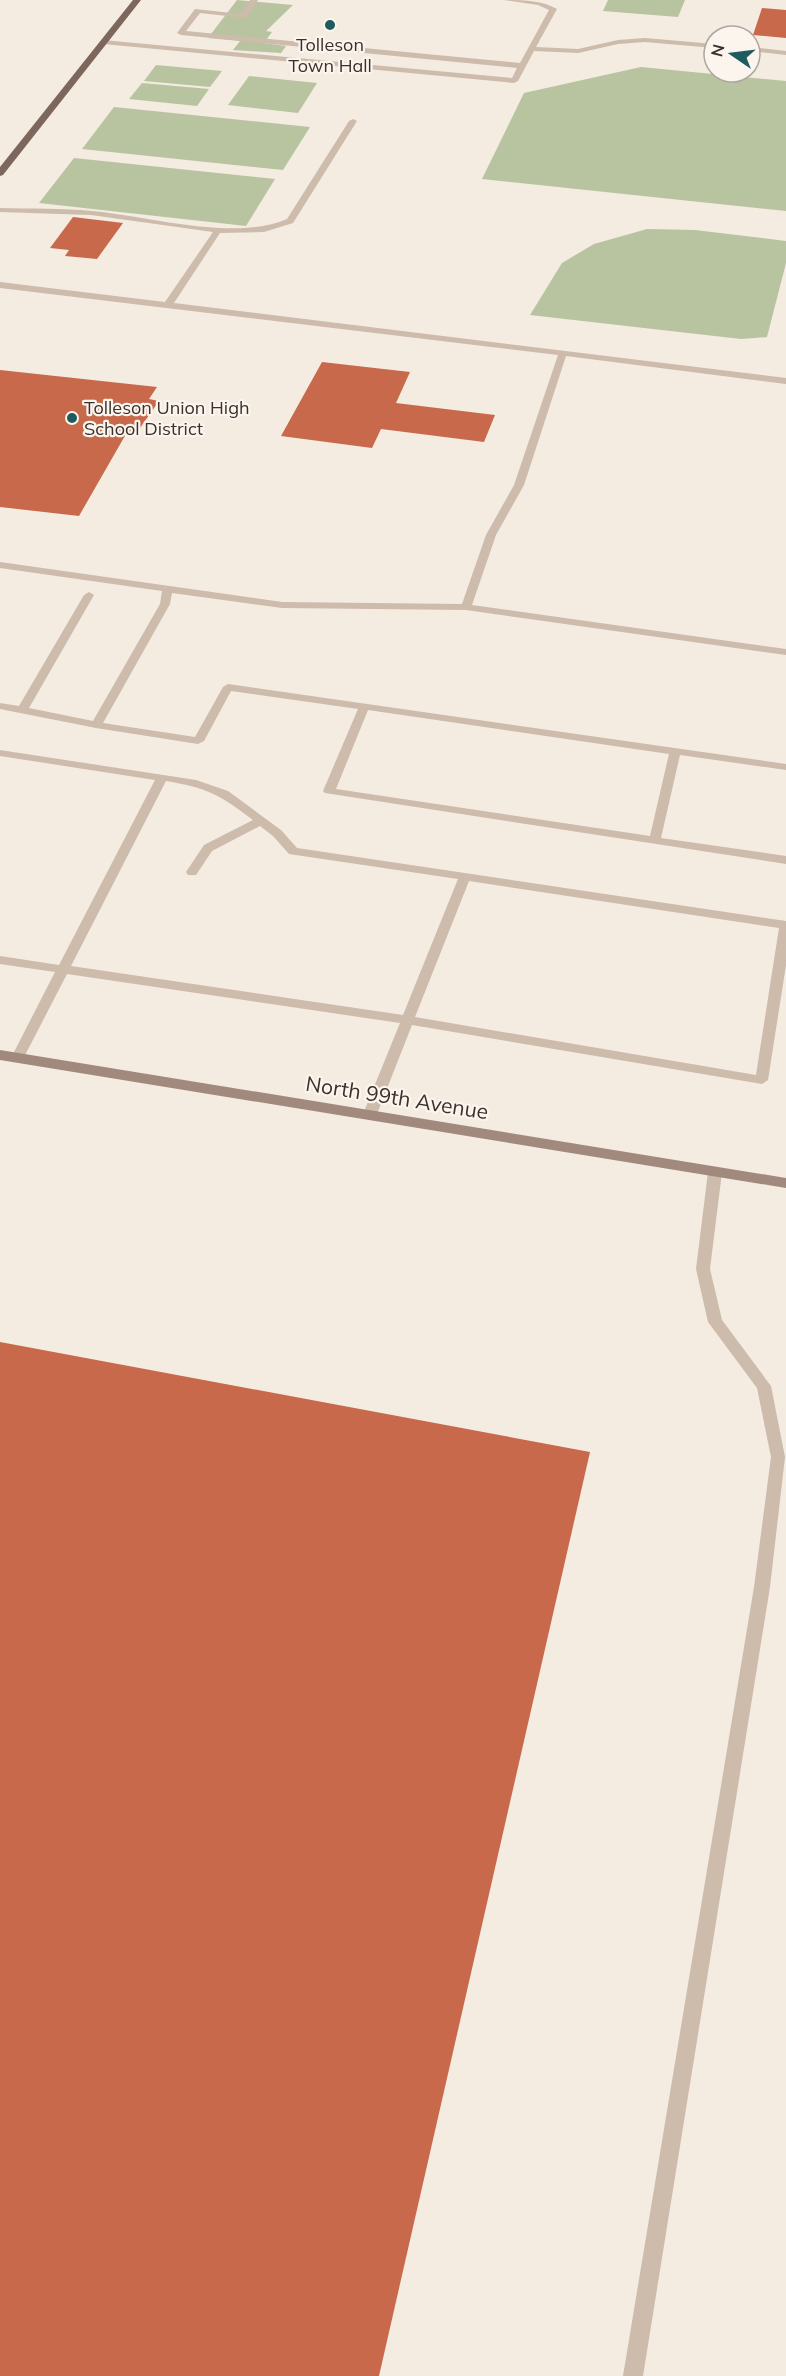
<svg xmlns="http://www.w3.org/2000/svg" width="786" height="2376" font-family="Mulish,sans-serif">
	<rect width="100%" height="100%" fill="#f4ebe1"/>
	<path fill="#b8c4a0" d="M 237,0 L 293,5 L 266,31 L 272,32 L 264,43 L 286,46 L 281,53 L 233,50 L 240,41 L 208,38 Z
		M 608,0 L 685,0 L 678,17 L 603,11 Z
		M 156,65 L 222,71 L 210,87 L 144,81 Z
		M 641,67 L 786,81 L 786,211 L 482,179 L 524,93 Z
		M 249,76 L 317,83 L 298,113 L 228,105 Z
		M 142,83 L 209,89 L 197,106 L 129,99 Z
		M 114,107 L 310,127 L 283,170 L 82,149 Z
		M 74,158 L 275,179 L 246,226 L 39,203 Z
		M 647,229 L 695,230 L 786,241 L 786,263 L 767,337 L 741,339 L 530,315 L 562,263 L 594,244 Z"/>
	<path fill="#c8694b" d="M 762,8 L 786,10 L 786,38 L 753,35 Z
		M 73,217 L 123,223 L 97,259 L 65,256 L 69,250 L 50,248 Z
		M 322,362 L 410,372 L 396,403 L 495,415 L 484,442 L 381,429 L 372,448 L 281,436 Z
		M 0,370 L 157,387 L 149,399 L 159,401 L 135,435 L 126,434 L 79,516 L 0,507 Z
		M 0,1342 L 590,1452 L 379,2376 L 0,2376 Z"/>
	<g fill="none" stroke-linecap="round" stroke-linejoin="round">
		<path fill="#cdbbac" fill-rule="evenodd" d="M 250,0 L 258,0 L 246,18 L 200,13 L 186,31 L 520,63 L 549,10 L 538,5 L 504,0 C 523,0 541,0 557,9 L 536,47 L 578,49 L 618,40 L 645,38 L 714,44 L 714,48 L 645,42 L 618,44 L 578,53 L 534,51 L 518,81 L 514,83 L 103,44 L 99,42 L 103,40 L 512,78 L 517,68 L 181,35 L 177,33 L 195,9 L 241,14 Z
			M 750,47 L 786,51 L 786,55 L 750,51 Z
			M 353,119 L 357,121 L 293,223 L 264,232 L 220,233 L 174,303 L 786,378 L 786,384 L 566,356 L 524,485 L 496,535 L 472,605 L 786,649 L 786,655 L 466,610 L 282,608 L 172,593 L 170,604 L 103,723 L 195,737 L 223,687 L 228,684 L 786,764 L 786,770 L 680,755 L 661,838 L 786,856 L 786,864 L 325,793 L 323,791 L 358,709 L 231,691 L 204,741 L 198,744 L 96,728 L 0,709 L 0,703 L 19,706 L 84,595 L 89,592 L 94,595 L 29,708 L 93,721 L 160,604 L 162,591 L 0,568 L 0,562 L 282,602 L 462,604 L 486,535 L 514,485 L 558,355 L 0,288 L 0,282 L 165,302 L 213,232 L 91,215 L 0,212 L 0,208 C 30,209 62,208 92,211 C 148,216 236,242 287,219 L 349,121 ZM 368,710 L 669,754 L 650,836 L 336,789 Z
			M 0,750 L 196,780 L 228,791 L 281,830 L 297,848 L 786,921 L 786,965 L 768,1080 L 762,1084 L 412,1025 L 377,1114 L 370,1119 L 363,1114 L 400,1023 L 67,974 L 22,1061 L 12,1061 L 11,1058 L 55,972 L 0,964 L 0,956 L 59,965 L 155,780 L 0,756 ZM 166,781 C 208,788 220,795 253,820 L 204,845 L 186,872 L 188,875 L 196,875 L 212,851 L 260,826 L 273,836 L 289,854 L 458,879 L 403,1015 L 71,966 ZM 469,881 L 779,928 L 756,1075 L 415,1017 Z
			M 715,1167 L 722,1172 L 710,1269 L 722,1320 L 771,1386 L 785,1457 L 770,1587 L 643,2376 L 623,2376 L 754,1587 L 771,1457 L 757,1388 L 708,1322 L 696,1269 L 708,1172 Z"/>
		<path fill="#a18a7d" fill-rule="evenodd" d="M 0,1050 L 786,1178 L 786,1188 L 0,1060 Z"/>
		<path fill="#7d675c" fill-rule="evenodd" d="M 133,0 L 141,0 L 3,175 L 0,176 L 0,167 Z"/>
	</g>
	<g fill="#1f5a5e" stroke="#fbf5ee" stroke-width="2">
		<circle cx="330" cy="25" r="6"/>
		<circle cx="72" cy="418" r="6"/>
	</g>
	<g text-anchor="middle" stroke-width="4.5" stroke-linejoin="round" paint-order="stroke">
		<g font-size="18" fill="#3b302b" stroke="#fbf5ee">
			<text x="330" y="51">Tolleson<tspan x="330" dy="21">Town Hall</tspan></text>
			<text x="84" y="414" text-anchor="start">Tolleson Union High<tspan x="84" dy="21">School District</tspan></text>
		</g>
		<g font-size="21" fill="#3b302b" stroke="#fbf5ee">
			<text transform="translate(397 1098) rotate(9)" y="7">North 99th Avenue</text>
		</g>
	</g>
	<g transform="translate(732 54) rotate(284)"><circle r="28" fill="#fbf5ee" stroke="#aea6a0" stroke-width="1.5"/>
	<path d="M0-4.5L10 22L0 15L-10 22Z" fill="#1f5a5e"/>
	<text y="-9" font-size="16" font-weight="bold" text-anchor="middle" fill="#3b302b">N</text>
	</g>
</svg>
